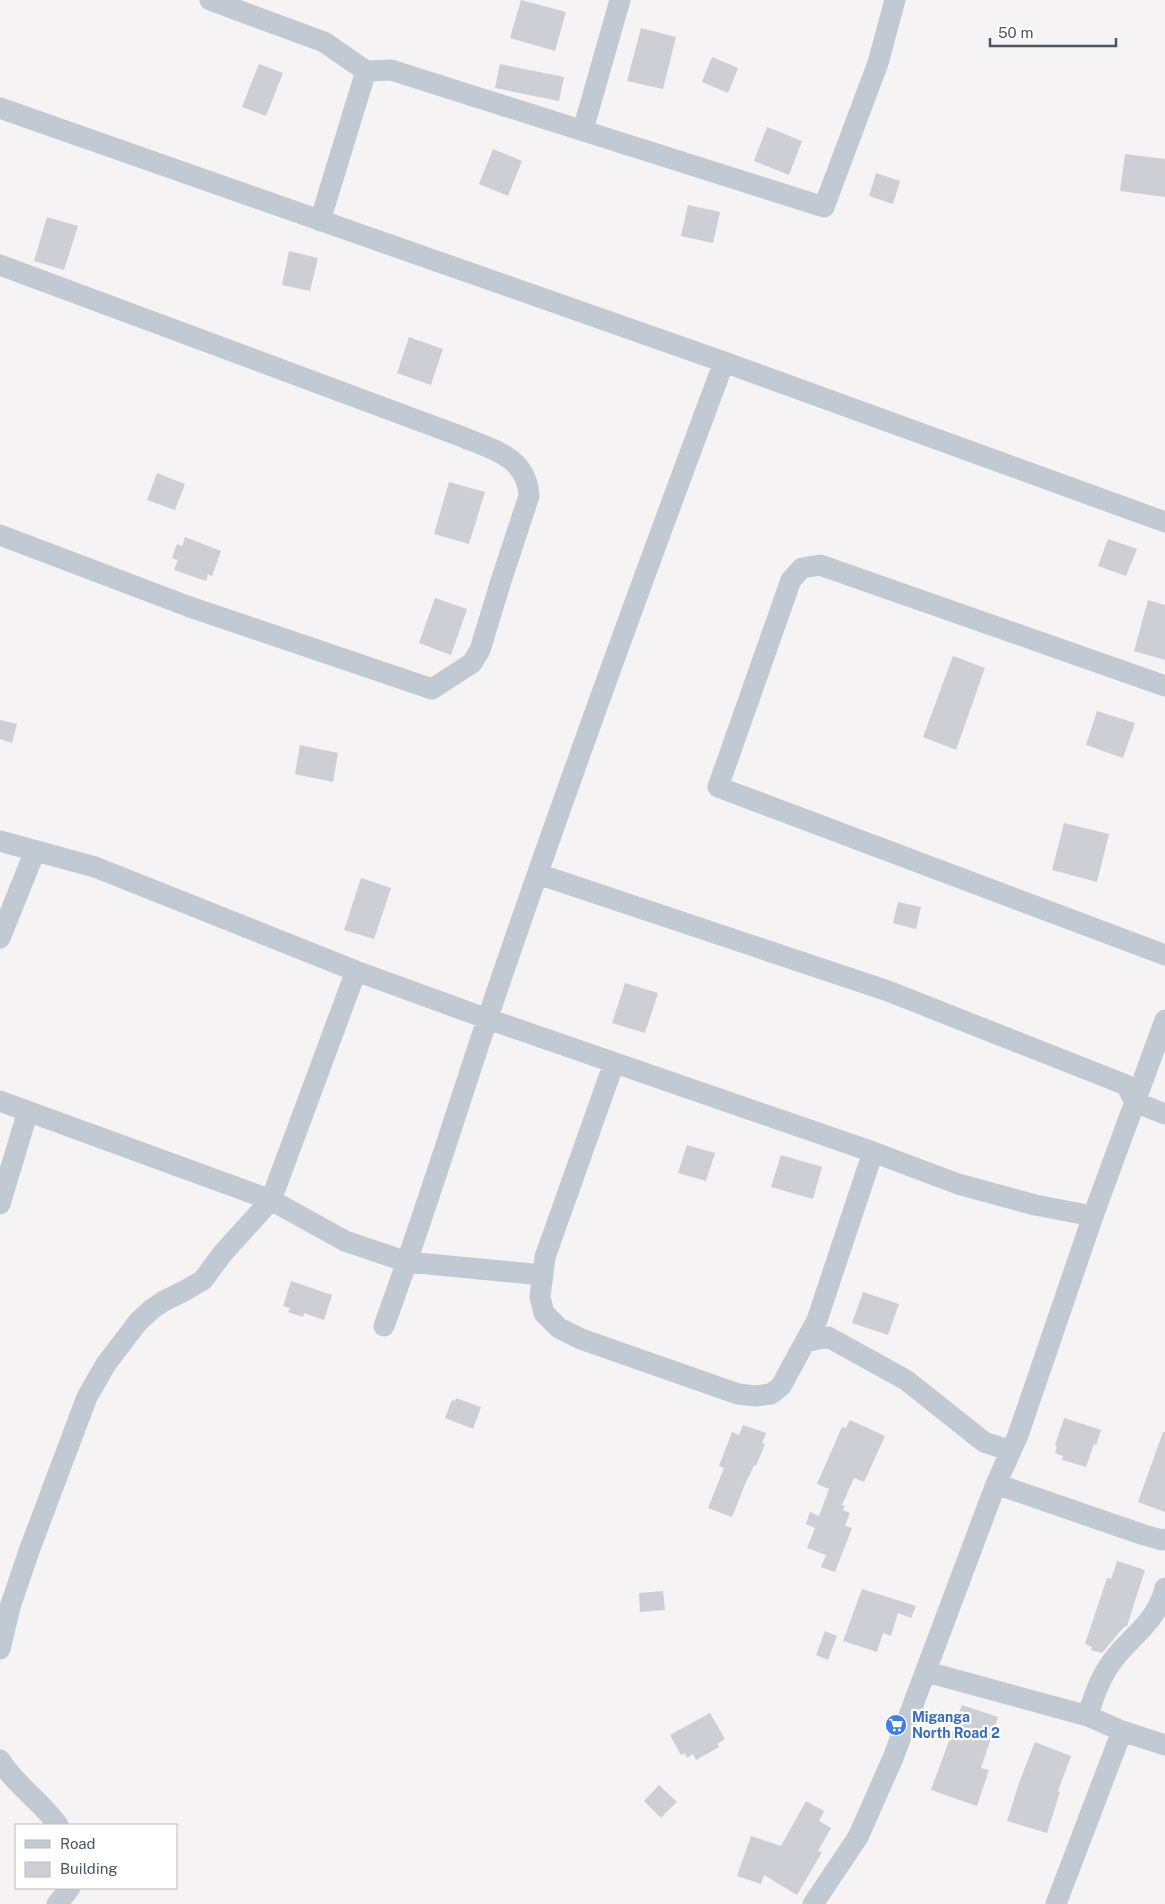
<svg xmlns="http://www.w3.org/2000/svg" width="1165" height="1904" font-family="'Public Sans',sans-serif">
	<rect width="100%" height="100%" fill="#f5f3f3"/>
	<path fill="#cdcfd5" d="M 521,0 L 566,12 L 555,51 L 510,38 Z
		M 641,28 L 676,37 L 663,89 L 627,81 Z
		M 712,57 L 738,68 L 728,93 L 702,82 Z
		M 259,64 L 283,73 L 266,116 L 242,107 Z
		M 500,64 L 564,77 L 559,101 L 495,88 Z
		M 767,127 L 802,141 L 789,175 L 754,161 Z
		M 493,149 L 522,161 L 508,196 L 479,184 Z
		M 1125,154 L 1165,159 L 1165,197 L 1120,191 Z
		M 876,173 L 900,181 L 893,204 L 869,196 Z
		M 688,205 L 720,212 L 713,243 L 681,236 Z
		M 47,217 L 78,226 L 64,270 L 34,261 Z
		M 289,251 L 318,258 L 310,291 L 282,285 Z
		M 409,337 L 443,349 L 431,385 L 397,373 Z
		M 157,473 L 185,484 L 175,510 L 147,500 Z
		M 449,482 L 485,492 L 469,544 L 434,534 Z
		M 185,537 L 221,551 L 212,576 L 208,574 L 206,581 L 174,570 L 178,560 L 172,558 L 177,544 L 182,546 Z
		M 1108,539 L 1137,549 L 1126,576 L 1098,566 Z
		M 435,598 L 467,609 L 451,655 L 419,643 Z
		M 1148,600 L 1165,605 L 1165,660 L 1134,651 Z
		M 953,656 L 985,668 L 956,750 L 923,737 Z
		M 1097,711 L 1135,723 L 1123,758 L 1086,745 Z
		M 0,720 L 17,724 L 12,743 L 0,739 Z
		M 300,745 L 338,753 L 333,782 L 295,774 Z
		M 1064,823 L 1109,834 L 1097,882 L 1052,870 Z
		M 361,878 L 391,888 L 374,939 L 344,930 Z
		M 898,902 L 921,907 L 916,929 L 893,923 Z
		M 625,983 L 658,993 L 645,1033 L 612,1023 Z
		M 687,1145 L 715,1153 L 706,1181 L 678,1173 Z
		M 781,1155 L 822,1167 L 813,1199 L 771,1187 Z
		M 291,1281 L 332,1295 L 324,1320 L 304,1313 L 303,1317 L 288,1312 L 290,1308 L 283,1306 Z
		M 863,1292 L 899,1304 L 888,1335 L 852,1323 Z
		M 456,1398 L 481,1407 L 473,1429 L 445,1418 L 452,1400 L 455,1401 Z
		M 1064,1418 L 1101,1430 L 1096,1445 L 1094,1444 L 1086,1467 L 1062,1460 L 1063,1456 L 1055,1453 L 1057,1446 L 1055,1445 Z
		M 850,1420 L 885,1436 L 864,1482 L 854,1478 L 842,1505 L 845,1506 L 843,1510 L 850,1513 L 845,1526 L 852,1528 L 835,1572 L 821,1567 L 826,1555 L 807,1548 L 815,1528 L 806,1524 L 810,1512 L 819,1516 L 829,1489 L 817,1484 L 842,1427 L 846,1428 Z
		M 743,1425 L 766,1433 L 762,1443 L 765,1444 L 756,1466 L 754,1465 L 749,1477 L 748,1477 L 732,1517 L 708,1508 L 724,1468 L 719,1466 L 732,1432 L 739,1435 Z
		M 1163,1432 L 1165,1432 L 1165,1512 L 1138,1502 Z
		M 1117,1561 L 1145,1570 L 1127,1626 L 1124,1627 L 1102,1653 L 1091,1650 L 1092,1647 L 1085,1644 L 1107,1578 L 1111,1579 Z
		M 862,1589 L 916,1606 L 911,1618 L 898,1613 L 891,1636 L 883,1633 L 877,1652 L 843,1641 Z
		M 663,1591 L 665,1610 L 640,1612 L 639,1593 Z
		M 825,1631 L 837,1636 L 828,1660 L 816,1655 Z
		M 962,1705 L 998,1717 L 981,1768 L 989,1770 L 977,1806 L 931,1790 Z
		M 710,1713 L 725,1739 L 717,1744 L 719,1747 L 696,1760 L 693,1754 L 687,1758 L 685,1753 L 681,1755 L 670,1735 Z
		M 1035,1742 L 1071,1756 L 1058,1791 L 1060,1792 L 1047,1833 L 1007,1821 L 1020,1780 Z
		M 659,1785 L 677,1802 L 661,1818 L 644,1801 Z
		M 806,1801 L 824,1811 L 819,1821 L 831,1828 L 818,1851 L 822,1852 L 797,1895 L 764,1875 L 761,1884 L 737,1876 L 751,1836 L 781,1846 Z"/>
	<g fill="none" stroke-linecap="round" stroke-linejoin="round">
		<path stroke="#c1cad2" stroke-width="21" d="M 210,0 L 324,42 L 366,71 L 320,221
			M 366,71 L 391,70 L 824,207 L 878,63 L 895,0
			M 0,108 L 724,362 L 1165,522
			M 583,130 L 620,0
			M 0,265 L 460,436 C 491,449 527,456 529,496 L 500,584 L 480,650 L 472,663 L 432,689 L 190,607 L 0,535
			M 1165,686 L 820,565 L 802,568 L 791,580 L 718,787 L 1165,955
			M 0,841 L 95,867 L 356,971 L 271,1200 L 223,1253 L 203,1280 L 186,1290 L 164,1301 L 152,1309 L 138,1322 L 106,1364 L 87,1397 L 29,1551 L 10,1607 L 0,1649
			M 538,874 L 888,991 L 1126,1085 L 1135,1102 L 1165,1114
			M 0,938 L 35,851
			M 356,971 L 488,1019 L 873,1152 L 958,1184 L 1035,1205 L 1093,1216
			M 614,1063 L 545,1257 L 540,1297 L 544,1313 L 559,1328 L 581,1339 L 738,1394 L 756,1396 L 771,1394 L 781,1386 L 817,1320 L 873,1152
			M 0,1101 L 271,1200 L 345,1241 L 407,1262 L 543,1275
			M 0,1204 L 28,1111
			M 384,1326 C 421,1225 453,1122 487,1020 C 562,799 642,581 724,362
			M 805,1342 L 828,1337 L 906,1380 L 984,1442 L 1011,1451
			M 996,1484 L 1144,1535 L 1162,1540 L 1165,1539
			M 927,1672 L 1088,1716 C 1094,1693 1102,1672 1118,1654 C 1137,1632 1158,1618 1165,1588
			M 1088,1716 L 1122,1731 L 1165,1745
			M 0,1760 C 15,1785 41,1801 58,1825
			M 57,1904 L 70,1888
			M 813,1904 L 858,1837 L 893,1758 L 996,1484 L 1018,1435 L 1093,1216 L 1165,1020
			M 1056,1904 L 1122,1731"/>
	</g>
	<defs>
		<g id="supermarket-disc" transform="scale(1.125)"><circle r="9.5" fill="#3f7fe0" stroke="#fff"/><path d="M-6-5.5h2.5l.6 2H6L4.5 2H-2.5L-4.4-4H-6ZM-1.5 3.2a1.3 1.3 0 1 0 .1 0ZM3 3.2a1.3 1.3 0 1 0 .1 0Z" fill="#fff"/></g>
	</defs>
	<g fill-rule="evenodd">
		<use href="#supermarket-disc" x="896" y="1725"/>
	</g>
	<g text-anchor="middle" stroke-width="4.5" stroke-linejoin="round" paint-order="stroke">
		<g font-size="14" font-weight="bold" fill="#366cbe" stroke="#fff" text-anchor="start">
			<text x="912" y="1722">Miganga<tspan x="912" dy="16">North Road 2</tspan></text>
		</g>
	</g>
	<rect x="15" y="1824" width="162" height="65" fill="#ffffff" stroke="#b7bbc0"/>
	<rect x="25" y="1840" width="25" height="8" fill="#c1cad2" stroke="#b7bbc0"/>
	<text x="60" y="1849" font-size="15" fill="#4a5661">Road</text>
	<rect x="25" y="1862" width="25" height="15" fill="#cdcfd5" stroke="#b7bbc0"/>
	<text x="60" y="1874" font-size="15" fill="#4a5661">Building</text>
	<path d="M990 38v8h126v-8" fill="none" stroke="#4a5661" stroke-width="2.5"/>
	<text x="998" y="38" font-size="15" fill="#4a5661" stroke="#ffffff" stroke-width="4" paint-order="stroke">50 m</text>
</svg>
